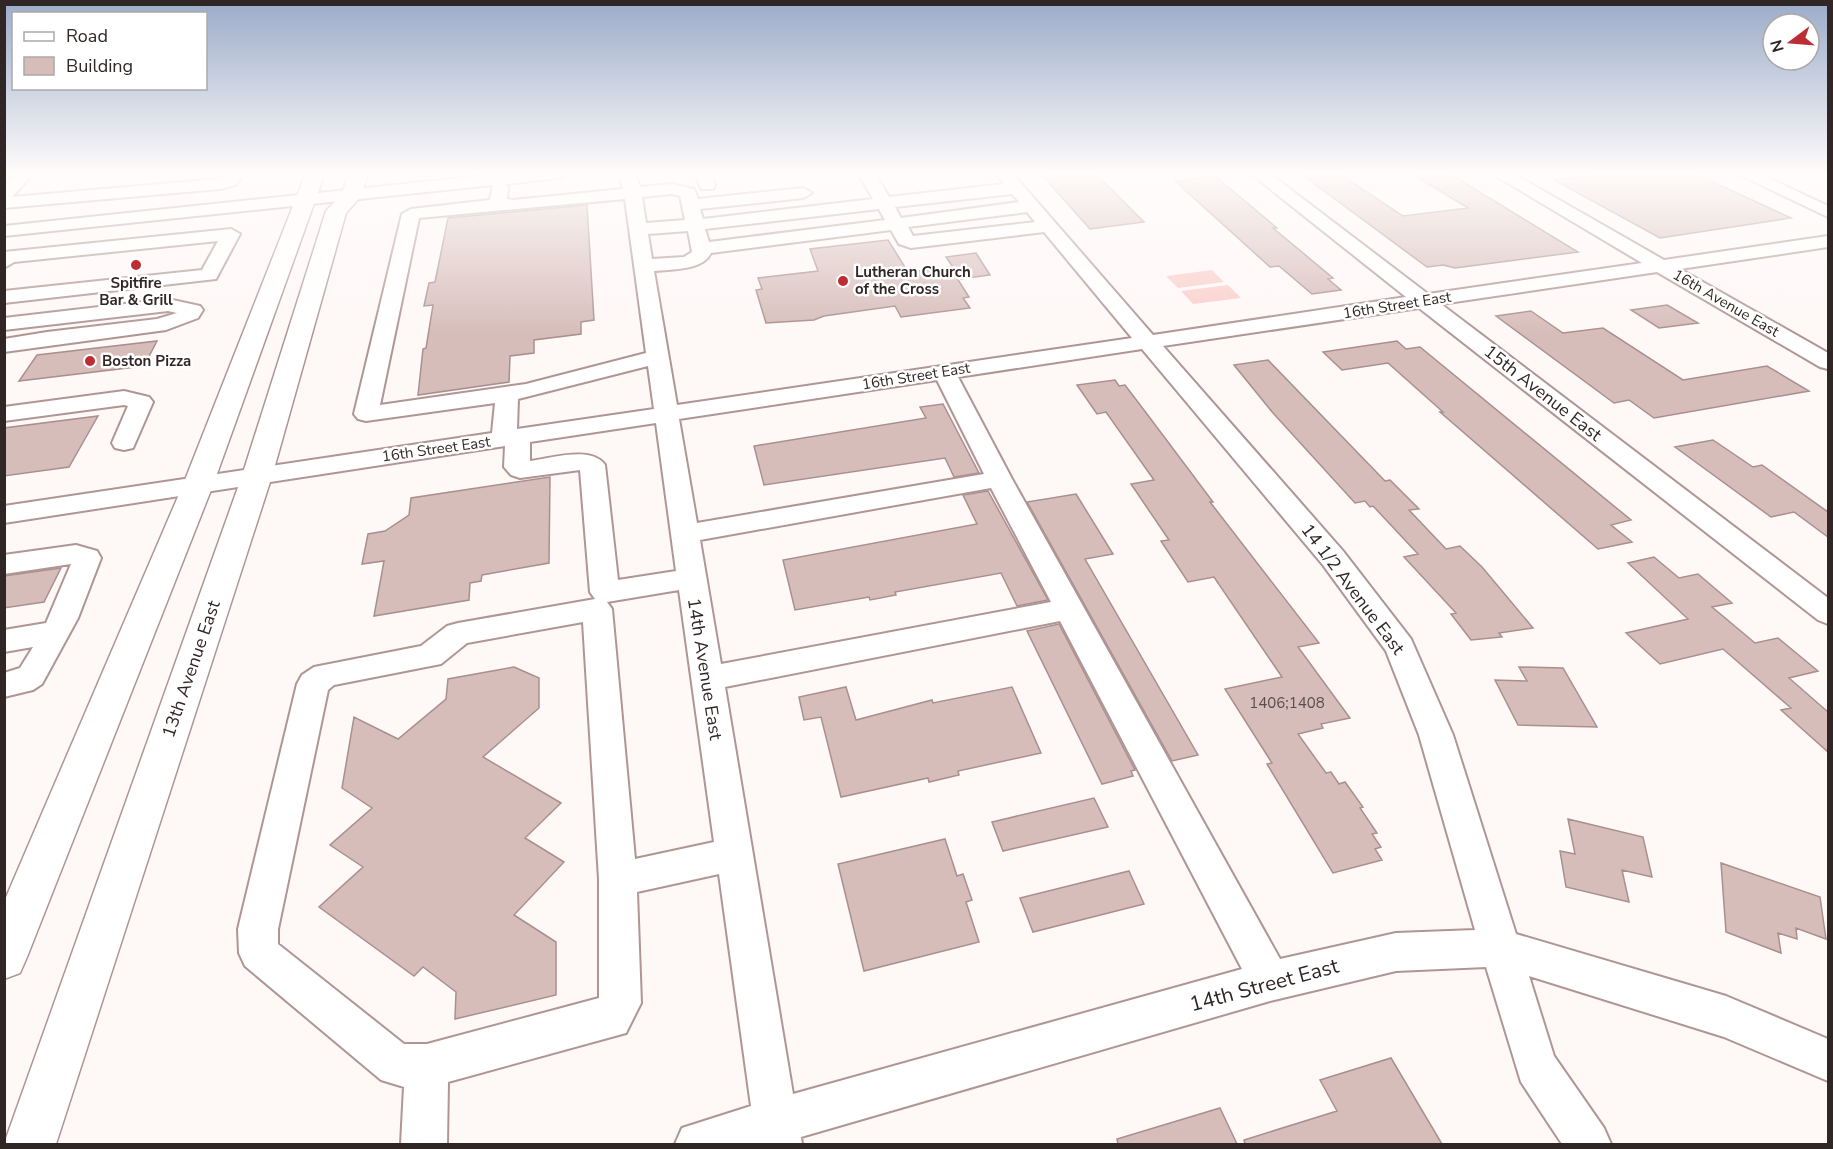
<svg xmlns="http://www.w3.org/2000/svg" width="1833" height="1149" font-family="'Nunito Sans',sans-serif">
	<rect width="100%" height="100%" fill="#fef8f7"/>
	<path fill="#f9cdc9" d="M 1212,270 L 1224,282 L 1178,288 L 1166,276 Z
		M 1228,285 L 1241,298 L 1193,304 L 1181,291 Z"/>
	<path fill="#d7bdba" stroke="#a98f8d" stroke-width="1.5" d="M 1041,174 L 1096,174 L 1144,222 L 1090,229 Z
		M 1301,174 L 1340,174 L 1403,216 L 1468,208 L 1412,174 L 1450,174 L 1578,252 L 1455,268 L 1443,265 L 1427,267 Z
		M 1607,174 L 1696,174 L 1791,218 L 1660,238 L 1554,180 Z
		M 1215,176 L 1277,228 L 1273,228 L 1333,278 L 1328,279 L 1341,290 L 1312,294 L 1279,266 L 1270,267 L 1175,181 Z
		M 587,205 L 594,320 L 581,322 L 581,334 L 534,340 L 534,353 L 510,356 L 509,382 L 418,395 L 423,349 L 426,348 L 433,305 L 424,306 L 429,283 L 435,282 L 448,218 Z
		M 888,240 L 908,272 L 950,267 L 969,297 L 963,298 L 970,308 L 901,317 L 895,306 L 824,316 L 814,320 L 766,323 L 756,290 L 762,289 L 758,278 L 818,271 L 810,249 Z
		M 976,253 L 990,275 L 961,279 L 946,257 Z
		M 1667,305 L 1698,323 L 1659,328 L 1631,310 Z
		M 1531,311 L 1563,333 L 1603,328 L 1683,380 L 1767,366 L 1809,391 L 1654,418 L 1629,400 L 1614,403 L 1496,316 Z
		M 157,341 L 144,366 L 19,381 L 37,355 Z
		M 1397,341 L 1406,349 L 1420,347 L 1631,520 L 1611,525 L 1632,542 L 1598,549 L 1440,412 L 1443,412 L 1388,363 L 1342,370 L 1323,352 Z
		M 1268,360 L 1385,481 L 1390,480 L 1419,509 L 1409,510 L 1446,549 L 1460,546 L 1482,567 L 1533,628 L 1499,633 L 1502,637 L 1471,640 L 1451,614 L 1456,613 L 1404,557 L 1418,554 L 1373,506 L 1370,507 L 1365,501 L 1355,503 L 1273,413 L 1234,365 Z
		M 1115,380 L 1119,386 L 1125,385 L 1150,418 L 1213,502 L 1210,502 L 1319,643 L 1298,647 L 1350,718 L 1321,724 L 1323,728 L 1298,734 L 1326,773 L 1331,772 L 1339,784 L 1345,782 L 1363,807 L 1360,808 L 1377,833 L 1372,834 L 1381,847 L 1375,849 L 1382,860 L 1333,873 L 1267,764 L 1272,763 L 1225,689 L 1282,677 L 1214,577 L 1188,582 L 1161,541 L 1169,540 L 1131,484 L 1154,480 L 1106,412 L 1097,414 L 1077,385 Z
		M 943,404 L 979,473 L 954,477 L 945,458 L 764,485 L 754,446 L 926,418 L 920,407 Z
		M 98,416 L 69,467 L 4,476 L 4,428 Z
		M 1713,440 L 1753,467 L 1762,465 L 1828,512 L 1828,537 L 1794,512 L 1771,517 L 1675,447 Z
		M 550,477 L 549,563 L 482,575 L 481,581 L 470,583 L 469,600 L 374,616 L 384,561 L 362,564 L 368,534 L 385,531 L 409,515 L 411,498 Z
		M 988,491 L 1048,600 L 1017,606 L 1001,573 L 895,592 L 896,595 L 870,600 L 869,597 L 795,610 L 783,560 L 977,524 L 963,495 Z
		M 1076,494 L 1113,554 L 1085,559 L 1198,755 L 1172,761 L 1027,502 Z
		M 1654,557 L 1679,578 L 1698,574 L 1732,603 L 1712,607 L 1755,643 L 1778,638 L 1818,671 L 1789,678 L 1828,712 L 1828,752 L 1781,710 L 1791,708 L 1723,649 L 1660,664 L 1626,633 L 1688,619 L 1628,563 Z
		M 61,568 L 44,602 L 4,608 L 4,576 Z
		M 1059,624 L 1135,770 L 1131,771 L 1133,776 L 1102,784 L 1027,631 Z
		M 514,667 L 539,678 L 539,708 L 483,757 L 561,803 L 525,838 L 564,862 L 514,915 L 556,942 L 556,995 L 455,1019 L 456,992 L 423,967 L 414,976 L 319,907 L 363,867 L 330,845 L 372,808 L 342,788 L 354,717 L 398,739 L 446,699 L 448,679 Z
		M 1519,667 L 1563,668 L 1597,727 L 1518,725 L 1495,680 L 1527,681 Z
		M 846,687 L 856,720 L 932,700 L 933,703 L 1012,687 L 1041,753 L 958,771 L 959,775 L 929,782 L 928,778 L 841,797 L 821,717 L 804,720 L 799,697 Z
		M 1094,798 L 1108,827 L 1003,851 L 992,822 Z
		M 1568,819 L 1643,837 L 1652,877 L 1622,870 L 1629,902 L 1566,887 L 1560,851 L 1575,854 Z
		M 945,839 L 957,876 L 963,874 L 972,900 L 966,902 L 979,942 L 864,971 L 838,864 Z
		M 1721,863 L 1820,897 L 1826,939 L 1796,928 L 1797,939 L 1778,933 L 1781,953 L 1726,932 Z
		M 1129,871 L 1144,904 L 1033,932 L 1020,898 Z
		M 1391,1058 L 1442,1144 L 1245,1144 L 1244,1140 L 1337,1111 L 1320,1080 Z
		M 1220,1108 L 1237,1144 L 1118,1144 L 1117,1139 Z"/>
	<g fill="none" stroke-linecap="round" stroke-linejoin="round">
		<g stroke="#af9694" stroke-width="4">
			<path id="minor" d="M 16,173 L 34,173 L 12,197 L 219,179 L 227,173 L 244,173 L 236,185 L 220,189 L 4,208 L 4,186 Z
				M 508,173 L 568,173 L 560,178 L 506,184 L 508,187 L 507,199 L 513,200 L 623,189 L 619,173 L 635,173 L 640,187 L 672,184 L 694,189 L 698,199 L 803,188 L 812,193 L 803,198 L 700,209 L 703,219 L 873,199 L 858,173 L 875,173 L 889,197 L 1004,184 L 995,173 L 1012,173 L 1153,335 L 1406,297 L 1250,173 L 1269,173 L 1428,294 L 1642,263 L 1491,173 L 1512,173 L 1664,260 L 1828,236 L 1828,247 L 1680,269 L 1828,353 L 1828,369 L 1820,367 L 1657,272 L 1441,304 L 1828,598 L 1828,624 L 1818,620 L 1419,308 L 1163,346 L 1343,551 L 1411,639 L 1453,735 L 1516,934 L 1726,996 L 1828,1039 L 1828,1081 L 1724,1037 L 1529,976 L 1554,1056 L 1604,1128 L 1611,1144 L 1562,1144 L 1521,1082 L 1486,967 L 1396,971 L 1270,1001 L 801,1137 L 802,1144 L 675,1144 L 682,1128 L 751,1106 L 719,874 L 637,892 L 641,1003 L 626,1033 L 448,1082 L 447,1144 L 401,1144 L 404,1087 L 381,1080 L 245,966 L 239,953 L 238,929 L 297,684 L 302,675 L 314,667 L 421,646 L 447,626 L 458,623 L 595,599 L 590,592 L 580,470 L 520,478 L 511,475 L 504,467 L 505,446 L 4,523 L 4,506 L 492,433 L 495,403 L 366,421 L 358,419 L 354,414 L 402,214 L 411,209 L 490,200 L 493,185 L 4,236 L 4,226 ZM 672,194 L 680,196 L 685,220 L 646,223 L 642,197 ZM 1012,194 L 1019,202 L 901,218 L 895,207 ZM 625,199 L 646,353 L 526,384 L 380,405 L 419,218 ZM 879,209 L 885,220 L 709,242 L 705,229 ZM 1027,212 L 1035,222 L 913,236 L 908,227 ZM 891,230 L 899,244 L 911,248 L 1044,232 L 1132,338 L 677,405 L 654,271 C 672,269 702,271 711,253 ZM 688,231 L 692,252 L 684,257 L 652,259 L 648,234 ZM 1142,349 L 1323,565 L 1386,651 L 1419,735 L 1475,930 L 1396,933 L 1280,959 L 1012,479 L 958,377 ZM 648,366 L 654,409 L 517,429 L 518,399 ZM 937,380 L 984,474 L 697,523 L 679,419 ZM 656,423 L 676,571 L 618,580 L 605,465 C 591,445 550,459 530,461 L 530,442 ZM 991,488 L 1051,602 L 721,664 L 700,540 ZM 679,590 L 714,842 L 635,859 L 612,609 L 607,602 ZM 1060,621 L 1242,969 L 793,1094 L 725,687 ZM 583,622 L 599,879 L 599,998 L 427,1044 L 404,1044 L 278,944 L 278,929 L 328,690 L 334,685 L 441,664 L 467,643 Z
				M 695,173 L 711,173 L 715,185 L 713,189 L 701,189 Z
				M 1736,173 L 1758,173 L 1828,206 L 1828,217 Z
				M 231,229 L 240,234 L 216,279 L 4,303 L 4,291 L 202,270 L 218,241 L 14,262 L 4,268 L 4,252 Z
				M 168,299 L 200,306 L 203,310 L 198,318 L 166,330 L 4,352 L 4,339 L 47,332 L 157,319 L 177,313 L 168,311 L 4,330 L 4,318 Z
				M 124,391 L 149,397 L 153,402 L 133,448 L 124,450 L 115,448 L 112,443 L 128,406 L 124,405 L 4,421 L 4,407 Z
				M 76,545 L 97,551 L 101,558 L 78,618 L 42,684 L 33,690 L 4,697 L 4,673 L 20,668 L 33,647 L 4,652 L 4,630 L 46,623 L 71,564 L 4,574 L 4,555 Z"/>
		</g>
		<g stroke="#af9694" stroke-width="3">
			<path id="major" d="M 306,173 L 325,173 L 213,485 L 27,957 L 20,973 L 4,979 L 4,902 L 183,485 Z
				M 349,173 L 368,173 L 361,196 L 346,213 L 272,476 L 56,1144 L 4,1144 L 242,476 L 326,211 L 342,194 Z"/>
		</g>
		<use href="#minor" fill="#fff" fill-rule="evenodd"/>
		<use href="#major" fill="#fff" fill-rule="evenodd"/>
	</g>
	<linearGradient id="sky" x2="0" y2="1"><stop stop-color="#9babc9"/><stop offset="0.52" stop-color="#fffcfb"/><stop offset="1" stop-color="#fffcfb" stop-opacity="0"/></linearGradient>
	<rect width="1833" height="334" fill="url(#sky)"/>
	<g fill="#bd2d34" stroke="#fff" stroke-width="2">
		<circle cx="136" cy="265" r="6"/>
		<circle cx="843" cy="281" r="6"/>
		<circle cx="90" cy="361" r="6"/>
	</g>
	<g text-anchor="middle" stroke-width="5" stroke-linejoin="round" paint-order="stroke">
		<g font-size="15" font-weight="bold" fill="#312626" stroke="#fff" text-anchor="start">
			<text x="855" y="277">Lutheran Church<tspan x="855" dy="17">of the Cross</tspan></text>
			<text x="136" y="288" text-anchor="middle">Spitfire<tspan x="136" dy="17">Bar &amp; Grill</tspan></text>
			<text x="102" y="366">Boston Pizza</text>
		</g>
		<g font-size="15" fill="#312626" stroke="#fff">
			<text transform="translate(1726 303) rotate(30)" y="5">16th Avenue East</text>
			<text transform="translate(1397 305) rotate(-9)" y="5">16th Street East</text>
			<text transform="translate(916 376) rotate(-9)" y="5">16th Street East</text>
			<text transform="translate(436 449) rotate(-8)" y="5">16th Street East</text>
		</g>
		<g font-size="15" fill="#5a4c4b">
			<text x="1287" y="708">1406;1408</text>
		</g>
		<g font-size="18" fill="#312626" stroke="#fff">
			<text transform="translate(1543 393) rotate(38)" y="6">15th Avenue East</text>
			<text transform="translate(1353 589) rotate(53)" y="6">14 1/2 Avenue East</text>
			<text transform="translate(191 669) rotate(-71)" y="6">13th Avenue East</text>
			<text transform="translate(705 669) rotate(81)" y="6">14th Avenue East</text>
		</g>
		<g font-size="21" fill="#312626" stroke="#fff">
			<text transform="translate(1264 985) rotate(-15)" y="7">14th Street East</text>
		</g>
	</g>
	<rect width="1833" height="1149" fill="none" stroke="#312626" stroke-width="12"/>
	<rect x="12" y="12" width="195" height="78" fill="#ffffff" stroke="#ada8a8" stroke-width="1.5"/>
	<rect x="24" y="32" width="30" height="9" fill="#ffffff" stroke="#ada8a8" stroke-width="1.5"/>
	<text x="66" y="42" font-size="18" fill="#312626">Road</text>
	<rect x="24" y="57" width="30" height="18" fill="#d7bdba" stroke="#ada8a8" stroke-width="1.5"/>
	<text x="66" y="72" font-size="18" fill="#312626">Building</text>
	<g transform="translate(1791 42) rotate(254)"><circle r="28" fill="#ffffff" stroke="#ada8a8" stroke-width="1.5"/>
	<path d="M0-4.5L10 22L0 15L-10 22Z" fill="#bd2d34"/>
	<text y="-9" font-size="16" font-weight="bold" text-anchor="middle" fill="#312626">N</text>
	</g>
</svg>
